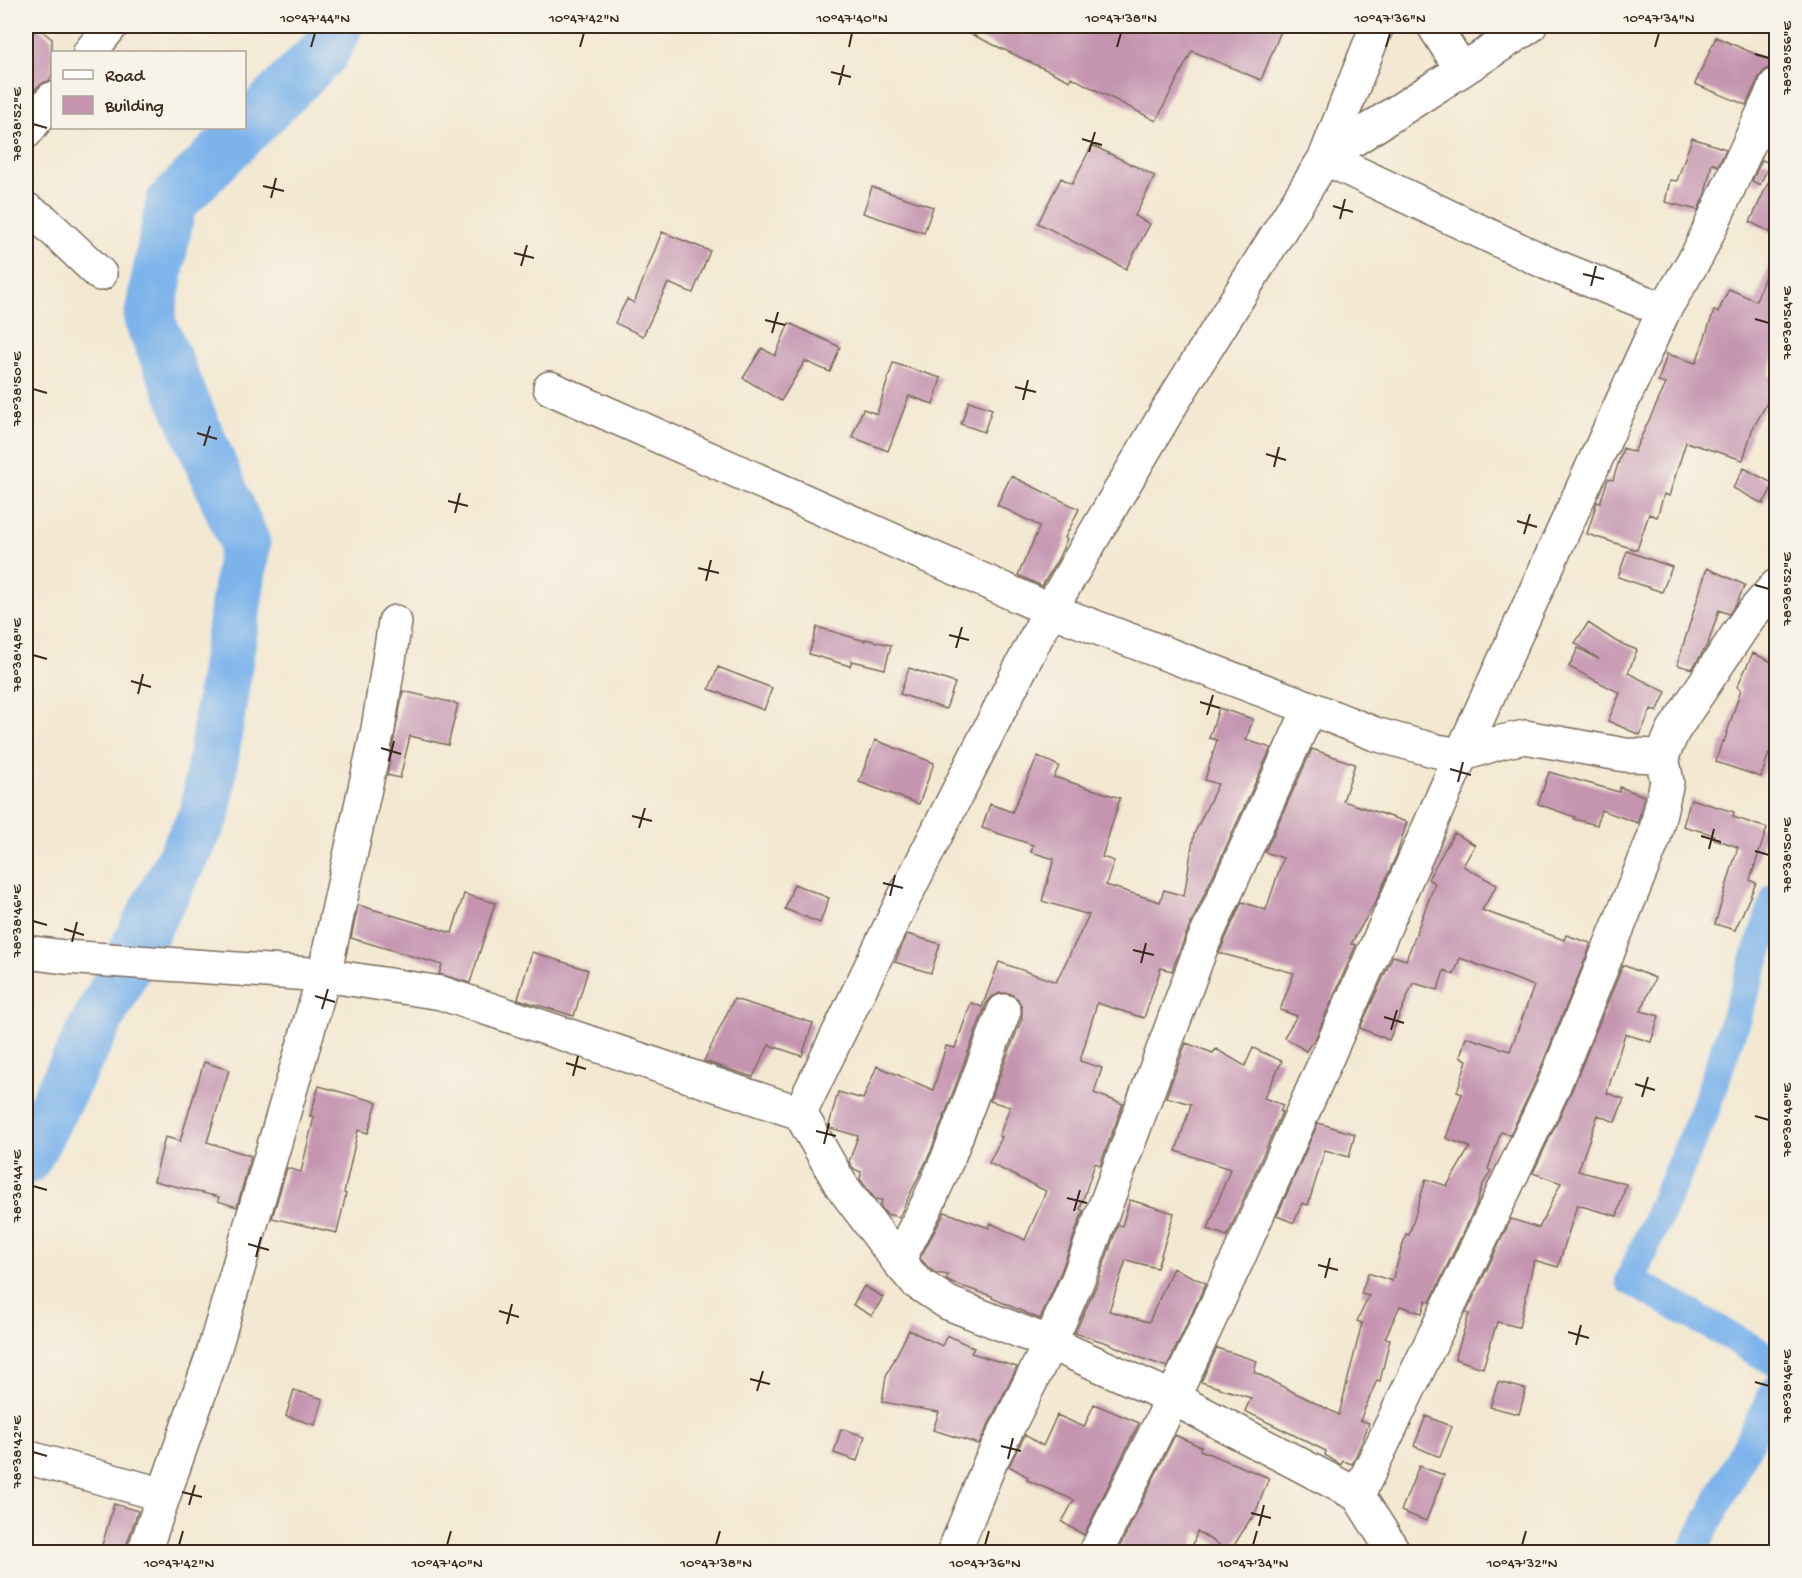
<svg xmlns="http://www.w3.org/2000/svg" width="1802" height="1578" font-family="'Gochi Hand',sans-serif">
	<rect width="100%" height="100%" fill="#f7f3e8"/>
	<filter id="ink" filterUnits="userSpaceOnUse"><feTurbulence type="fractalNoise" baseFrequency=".0167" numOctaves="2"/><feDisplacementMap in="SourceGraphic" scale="12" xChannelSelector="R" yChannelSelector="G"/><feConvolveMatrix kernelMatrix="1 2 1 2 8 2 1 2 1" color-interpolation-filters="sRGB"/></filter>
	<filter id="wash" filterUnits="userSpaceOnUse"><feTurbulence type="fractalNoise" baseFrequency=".008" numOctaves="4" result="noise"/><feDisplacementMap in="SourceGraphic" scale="24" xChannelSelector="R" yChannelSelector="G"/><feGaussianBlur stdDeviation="1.35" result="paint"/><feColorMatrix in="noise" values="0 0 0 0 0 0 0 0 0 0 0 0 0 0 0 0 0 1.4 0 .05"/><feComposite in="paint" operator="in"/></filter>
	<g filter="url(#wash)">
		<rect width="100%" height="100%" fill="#f3e8d1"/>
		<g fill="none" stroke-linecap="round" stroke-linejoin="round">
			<path stroke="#7cb3eb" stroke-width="30" d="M 1776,898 L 1703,1115 L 1630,1280 L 1776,1362
				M 1692,1552 L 1776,1389"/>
			<path stroke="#7cb3eb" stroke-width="51" d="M 26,1159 L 205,814 L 245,544 L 149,319 L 171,203 L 325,51 L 337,26"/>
		</g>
		<g id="blocks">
			<path fill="#c595b0" d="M 954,26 L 1283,26 L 1261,80 L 1192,51 L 1156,121 L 1071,77 L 1070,81 Z
				M 37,27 L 52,39 L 52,76 L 49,81 L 45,82 L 37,87 L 26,102 L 26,42 Z
				M 1716,37 L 1776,63 L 1776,67 L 1766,69 L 1759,77 L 1746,105 L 1695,84 Z
				M 1692,138 L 1726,149 L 1718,166 L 1712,163 L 1705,194 L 1698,210 L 1665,202 L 1670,180 L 1677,181 Z
				M 1092,145 L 1155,176 L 1135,216 L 1150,224 L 1126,269 L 1038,223 L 1061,178 L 1072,184 Z
				M 1762,160 L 1770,163 L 1760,185 L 1752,181 Z
				M 1776,166 L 1776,235 L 1750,222 Z
				M 872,187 L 933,207 L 924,233 L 863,213 Z
				M 662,232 L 710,251 L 693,293 L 668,283 L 643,336 L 615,323 L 627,299 L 634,303 Z
				M 1773,254 L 1776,254 L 1776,351 L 1769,375 L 1776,379 L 1776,387 L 1752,430 L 1743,460 L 1686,442 L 1669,496 L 1664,494 L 1657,517 L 1649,514 L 1637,550 L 1587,534 L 1597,502 L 1600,503 L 1608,479 L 1613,480 L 1623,448 L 1634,452 L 1666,384 L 1658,382 L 1667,354 L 1696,363 L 1714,311 L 1718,312 L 1729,289 L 1756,301 Z
				M 789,323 L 840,347 L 830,372 L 805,361 L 781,401 L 743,378 L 762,348 L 775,356 Z
				M 893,363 L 941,378 L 933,404 L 909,396 L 888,451 L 852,437 L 863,409 L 877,414 Z
				M 969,401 L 992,409 L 984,432 L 961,424 Z
				M 1744,468 L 1774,484 L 1763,504 L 1733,488 Z
				M 1011,476 L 1079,509 L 1065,538 L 1067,539 L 1058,559 L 1042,586 L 1018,575 L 1040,526 L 997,505 Z
				M 1627,551 L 1672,567 L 1662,592 L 1618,577 Z
				M 1707,568 L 1745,585 L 1737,602 L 1729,614 L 1719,610 L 1708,644 L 1692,669 L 1677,665 Z
				M 1588,623 L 1617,642 L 1637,650 L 1628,673 L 1666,692 L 1657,712 L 1651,709 L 1640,735 L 1608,721 L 1620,693 L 1569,667 L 1578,648 L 1599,659 L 1575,643 Z
				M 817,627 L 865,641 L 865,639 L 891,645 L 885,669 L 852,661 L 850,666 L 809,654 Z
				M 1753,653 L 1776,664 L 1776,755 L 1769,753 L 1761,777 L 1716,762 L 1722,741 L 1724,742 L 1741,689 L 1737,687 Z
				M 718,667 L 772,688 L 764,710 L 709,689 Z
				M 909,668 L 955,683 L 946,709 L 900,694 Z
				M 403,691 L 458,704 L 448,745 L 410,736 L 400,778 L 387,775 Z
				M 1219,708 L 1253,719 L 1246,740 L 1271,748 L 1185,937 L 1172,971 L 1161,968 L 1144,1018 L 1097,1003 L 1080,1061 L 1102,1068 L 1094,1093 L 1123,1104 L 1100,1165 L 1095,1163 L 1080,1209 L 1083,1211 L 1061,1272 L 1040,1319 L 992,1298 L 992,1296 L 952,1283 L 946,1280 L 948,1275 L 936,1273 L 929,1268 L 920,1258 L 945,1212 L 989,1228 L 991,1223 L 1025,1240 L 1046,1191 L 989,1163 L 1002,1137 L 999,1136 L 1010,1107 L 990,1101 L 1022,1018 L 1022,1007 L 1018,999 L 1010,993 L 1000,993 L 992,997 L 986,1004 L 931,1151 L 899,1217 L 886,1214 L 880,1206 L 882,1200 L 875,1199 L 860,1179 L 861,1172 L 854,1169 L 849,1162 L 858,1136 L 830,1128 L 829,1125 L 838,1092 L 863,1099 L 877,1066 L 933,1090 L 946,1046 L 955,1048 L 971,1003 L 982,1007 L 999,962 L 1056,982 L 1089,915 L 1042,901 L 1054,859 L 1031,852 L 1033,845 L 982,828 L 990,804 L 1012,812 L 1038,756 L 1059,766 L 1054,777 L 1120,798 L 1102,857 L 1114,861 L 1106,885 L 1160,902 L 1164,890 L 1184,896 L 1194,834 L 1218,784 L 1205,780 L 1217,740 L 1209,738 Z
				M 875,740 L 934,763 L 919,804 L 859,782 Z
				M 1312,749 L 1355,764 L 1343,801 L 1407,822 L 1397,854 L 1376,901 L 1351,944 L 1356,945 L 1316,1037 L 1306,1051 L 1284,1037 L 1297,1016 L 1280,1010 L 1294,973 L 1219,953 L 1242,902 L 1266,910 L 1283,858 L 1265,852 Z
				M 1549,772 L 1619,792 L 1620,787 L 1644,796 L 1638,823 L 1601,810 L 1597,825 L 1574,819 L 1575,817 L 1538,804 Z
				M 1691,799 L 1734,812 L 1733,817 L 1767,828 L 1750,880 L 1756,883 L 1735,930 L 1715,924 L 1738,847 L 1712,838 L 1714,835 L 1683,826 Z
				M 1454,833 L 1475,845 L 1463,866 L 1497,885 L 1482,910 L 1564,940 L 1566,935 L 1590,943 L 1589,950 L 1535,1082 L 1510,1135 L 1501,1132 L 1488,1169 L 1491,1171 L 1482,1186 L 1476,1205 L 1430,1302 L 1426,1300 L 1422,1313 L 1400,1306 L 1385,1338 L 1390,1339 L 1380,1381 L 1377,1380 L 1360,1420 L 1369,1423 L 1362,1442 L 1352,1464 L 1343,1461 L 1341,1465 L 1325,1455 L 1326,1451 L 1245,1411 L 1251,1398 L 1201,1382 L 1217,1348 L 1257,1361 L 1254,1372 L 1339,1415 L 1362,1323 L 1357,1321 L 1369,1296 L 1361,1294 L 1368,1273 L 1392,1281 L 1406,1234 L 1409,1235 L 1426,1179 L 1447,1186 L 1470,1147 L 1446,1138 L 1462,1094 L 1457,1092 L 1467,1060 L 1460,1057 L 1466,1037 L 1510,1051 L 1534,986 L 1460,958 L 1454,975 L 1444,970 L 1438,990 L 1413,983 L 1389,1040 L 1360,1028 L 1393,956 L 1406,960 L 1435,883 L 1428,879 Z
				M 794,884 L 829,898 L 820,923 L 785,909 Z
				M 464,894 L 495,903 L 470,983 L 439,974 L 442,965 L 351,938 L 358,905 L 452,933 Z
				M 907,934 L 940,944 L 931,973 L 895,962 Z
				M 532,952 L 588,970 L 574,1016 L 518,999 Z
				M 1623,965 L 1655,978 L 1641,1011 L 1659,1016 L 1651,1042 L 1625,1034 L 1607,1093 L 1624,1099 L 1615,1122 L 1598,1115 L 1578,1171 L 1626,1184 L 1617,1216 L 1577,1205 L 1558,1267 L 1534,1260 L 1519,1327 L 1497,1322 L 1483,1368 L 1455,1359 L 1469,1314 L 1466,1313 L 1511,1219 L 1539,1228 L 1561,1183 L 1533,1173 L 1569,1097 Z
				M 734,999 L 813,1023 L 802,1056 L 769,1045 L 753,1077 L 704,1061 Z
				M 1186,1043 L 1213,1053 L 1216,1049 L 1245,1066 L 1253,1048 L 1282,1061 L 1264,1098 L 1283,1105 L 1280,1112 L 1282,1112 L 1227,1236 L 1208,1229 L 1230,1169 L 1176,1151 L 1191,1104 L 1166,1097 Z
				M 204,1062 L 229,1070 L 207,1142 L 251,1156 L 237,1207 L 218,1201 L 219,1197 L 154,1181 L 165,1137 L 180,1141 Z
				M 319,1086 L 377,1102 L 368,1133 L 358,1130 L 344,1193 L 346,1194 L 337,1233 L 272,1218 L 287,1168 L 301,1172 L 314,1117 L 310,1116 Z
				M 1318,1123 L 1355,1134 L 1349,1157 L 1325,1150 L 1308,1205 L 1302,1203 L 1294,1223 L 1277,1216 Z
				M 1130,1200 L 1174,1213 L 1157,1268 L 1126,1260 L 1109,1311 L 1149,1322 L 1173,1268 L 1206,1283 L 1167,1367 L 1141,1358 L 1110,1344 L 1075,1333 L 1096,1286 L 1118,1225 L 1122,1226 Z
				M 864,1286 L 883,1297 L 872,1316 L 853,1305 Z
				M 909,1330 L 942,1346 L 947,1335 L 974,1348 L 971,1353 L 1017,1367 L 979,1444 L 933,1430 L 939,1412 L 882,1402 L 886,1376 Z
				M 1498,1382 L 1526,1389 L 1519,1414 L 1490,1407 Z
				M 294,1390 L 323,1399 L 315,1425 L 286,1416 Z
				M 1094,1404 L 1139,1423 L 1084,1535 L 1062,1522 L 1074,1500 L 1027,1480 L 1028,1477 L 1009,1466 L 1025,1435 L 1043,1446 L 1057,1415 L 1084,1427 Z
				M 1426,1416 L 1452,1427 L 1440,1457 L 1414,1446 Z
				M 841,1429 L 865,1436 L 857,1461 L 834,1453 Z
				M 1175,1435 L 1201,1447 L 1200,1450 L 1269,1478 L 1253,1519 L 1251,1518 L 1230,1552 L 1197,1531 L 1191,1552 L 1117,1552 Z
				M 1419,1466 L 1444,1475 L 1426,1521 L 1401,1511 Z
				M 114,1504 L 138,1511 L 126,1546 L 126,1552 L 100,1552 Z"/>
		</g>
	</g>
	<g filter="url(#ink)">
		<use href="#blocks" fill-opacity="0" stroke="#7b6c5d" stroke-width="1.5"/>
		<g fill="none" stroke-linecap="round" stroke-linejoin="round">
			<g stroke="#7b6c5d" stroke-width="36">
				<path id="minor" d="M 1377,26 L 1325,158 L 1547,263 L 1664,310
					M 1434,26 L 1462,70
					M 90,52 L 111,26
					M 26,132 L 52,99
					M 26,209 L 43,220 L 100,274
					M 550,388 L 1050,610 L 1310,708 L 1375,734 L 1437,751 L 1461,755 L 1501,742 L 1525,737 L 1625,755 L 1662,756 L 1673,731 L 1749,617 L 1776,586
					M 26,952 L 65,957 L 324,975 L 441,993 L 800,1113 L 903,900 L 1050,610 L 1172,403 L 1325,158 L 1530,26
					M 800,1113 L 841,1185 L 898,1261 L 916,1282 L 948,1303 L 1050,1343 L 1173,1398 L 1358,1495 L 1394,1552
					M 898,1261 L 928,1203 L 948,1158 L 1004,1011
					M 26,1457 L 164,1495
					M 1358,1495 L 1552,1090 L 1654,838 L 1667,782 L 1662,756
					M 144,1552 L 213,1354 L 324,975 L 378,729 L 395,622
					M 954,1552 L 990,1463 L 1050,1343 L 1078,1279 L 1202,945 L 1310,708
					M 1096,1552 L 1173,1398 L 1240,1254 L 1461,755 L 1664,310 L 1698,254 L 1776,85"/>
			</g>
			<use href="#minor" stroke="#fff" stroke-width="33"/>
		</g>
	</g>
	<path fill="none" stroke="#3b2a1e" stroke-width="2" d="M 311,47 L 315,33M 580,47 L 584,33M 849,47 L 852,33M 1117,47 L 1121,33M 1386,47 L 1390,33M 1655,47 L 1659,33M 1755,54 L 1769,58M 831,72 L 851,77M 839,85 L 844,65M 33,124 L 47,128M 1082,139 L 1102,145M 1089,152 L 1095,132M 263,186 L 284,191M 271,198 L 276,178M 1333,206 L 1353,212M 1340,219 L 1345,199M 514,253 L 534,258M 521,266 L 527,245M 1583,274 L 1604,279M 1591,286 L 1596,266M 1755,319 L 1769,323M 765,320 L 785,325M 772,333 L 778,312M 1015,387 L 1036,392M 33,389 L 47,393M 1023,400 L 1028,380M 197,433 L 217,439M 204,446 L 210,426M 1266,454 L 1286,460M 1274,467 L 1279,447M 448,501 L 468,506M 455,513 L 460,493M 1517,521 L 1537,527M 1524,534 L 1530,514M 698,568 L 719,573M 706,581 L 711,560M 1755,585 L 1769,589M 949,635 L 969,640M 956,648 L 962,627M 33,655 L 47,659M 131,681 L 151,687M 138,694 L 143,674M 1200,702 L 1220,708M 1207,715 L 1213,695M 381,748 L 401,754M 389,761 L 394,741M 1450,769 L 1471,775M 1458,782 L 1463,762M 632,816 L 652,821M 639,828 L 645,808M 1701,836 L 1721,842M 1709,849 L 1714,829M 1755,851 L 1769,855M 883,883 L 903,888M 890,896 L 895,875M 33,921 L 47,925M 64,929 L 84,935M 72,942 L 77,922M 1133,950 L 1154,955M 1141,963 L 1146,943M 315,996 L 335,1002M 322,1009 L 328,989M 1384,1017 L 1404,1023M 1391,1030 L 1397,1010M 566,1063 L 586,1069M 573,1076 L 578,1056M 1635,1084 L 1655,1090M 1642,1097 L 1648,1077M 1755,1116 L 1769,1120M 816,1131 L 836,1136M 824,1144 L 829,1123M 33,1186 L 47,1190M 1067,1198 L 1087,1203M 1074,1211 L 1080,1190M 248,1244 L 269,1250M 256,1257 L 261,1237M 1318,1265 L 1338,1270M 1325,1278 L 1330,1258M 499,1311 L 519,1317M 507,1324 L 512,1304M 1568,1332 L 1589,1338M 1576,1345 L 1581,1325M 750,1379 L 770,1384M 1755,1382 L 1769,1386M 757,1391 L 763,1371M 1001,1446 L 1021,1451M 33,1452 L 47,1456M 1008,1459 L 1013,1438M 182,1492 L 202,1497M 189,1505 L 195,1485M 1251,1513 L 1271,1518M 1259,1526 L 1264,1505M 179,1545 L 183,1531M 447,1545 L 451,1531M 716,1545 L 720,1531M 985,1545 L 989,1531M 1253,1545 L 1257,1531M 1522,1545 L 1526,1531"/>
	<rect width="1802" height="1578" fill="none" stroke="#f7f3e8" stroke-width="66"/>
	<rect x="51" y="51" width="195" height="78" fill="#f7f3e8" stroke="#aca397" stroke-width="1.5"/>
	<rect x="63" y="70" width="30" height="9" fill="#ffffff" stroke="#aca397" stroke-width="1.5"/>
	<text x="105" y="81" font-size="18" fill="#3b2a1e">Road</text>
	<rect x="63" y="96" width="30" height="18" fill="#c595b0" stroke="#aca397" stroke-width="1.5"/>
	<text x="105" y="111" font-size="18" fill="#3b2a1e">Building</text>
	<rect x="33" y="33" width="1736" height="1512" fill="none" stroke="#3b2a1e" stroke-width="2"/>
	<g font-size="15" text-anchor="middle" fill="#3b2a1e">
		<text x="315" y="22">10°47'44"N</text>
		<text x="584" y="22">10°47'42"N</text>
		<text x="852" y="22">10°47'40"N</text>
		<text x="1121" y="22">10°47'38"N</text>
		<text x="1390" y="22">10°47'36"N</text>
		<text x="1659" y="22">10°47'34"N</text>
		<text transform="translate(1786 58) rotate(-90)" y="5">78°38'56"E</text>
		<text transform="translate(16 124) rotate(-90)" y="5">78°38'52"E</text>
		<text transform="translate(1786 323) rotate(-90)" y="5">78°38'54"E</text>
		<text transform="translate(16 389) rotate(-90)" y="5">78°38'50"E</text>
		<text transform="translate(1786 589) rotate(-90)" y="5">78°38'52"E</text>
		<text transform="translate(16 655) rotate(-90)" y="5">78°38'48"E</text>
		<text transform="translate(1786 855) rotate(-90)" y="5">78°38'50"E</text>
		<text transform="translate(16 921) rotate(-90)" y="5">78°38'46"E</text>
		<text transform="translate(1786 1120) rotate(-90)" y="5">78°38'48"E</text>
		<text transform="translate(16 1186) rotate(-90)" y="5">78°38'44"E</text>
		<text transform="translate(1786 1386) rotate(-90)" y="5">78°38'46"E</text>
		<text transform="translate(16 1452) rotate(-90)" y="5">78°38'42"E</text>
		<text x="179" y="1567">10°47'42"N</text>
		<text x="447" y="1567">10°47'40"N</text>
		<text x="716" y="1567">10°47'38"N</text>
		<text x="985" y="1567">10°47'36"N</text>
		<text x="1253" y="1567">10°47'34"N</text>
		<text x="1522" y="1567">10°47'32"N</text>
	</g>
</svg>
